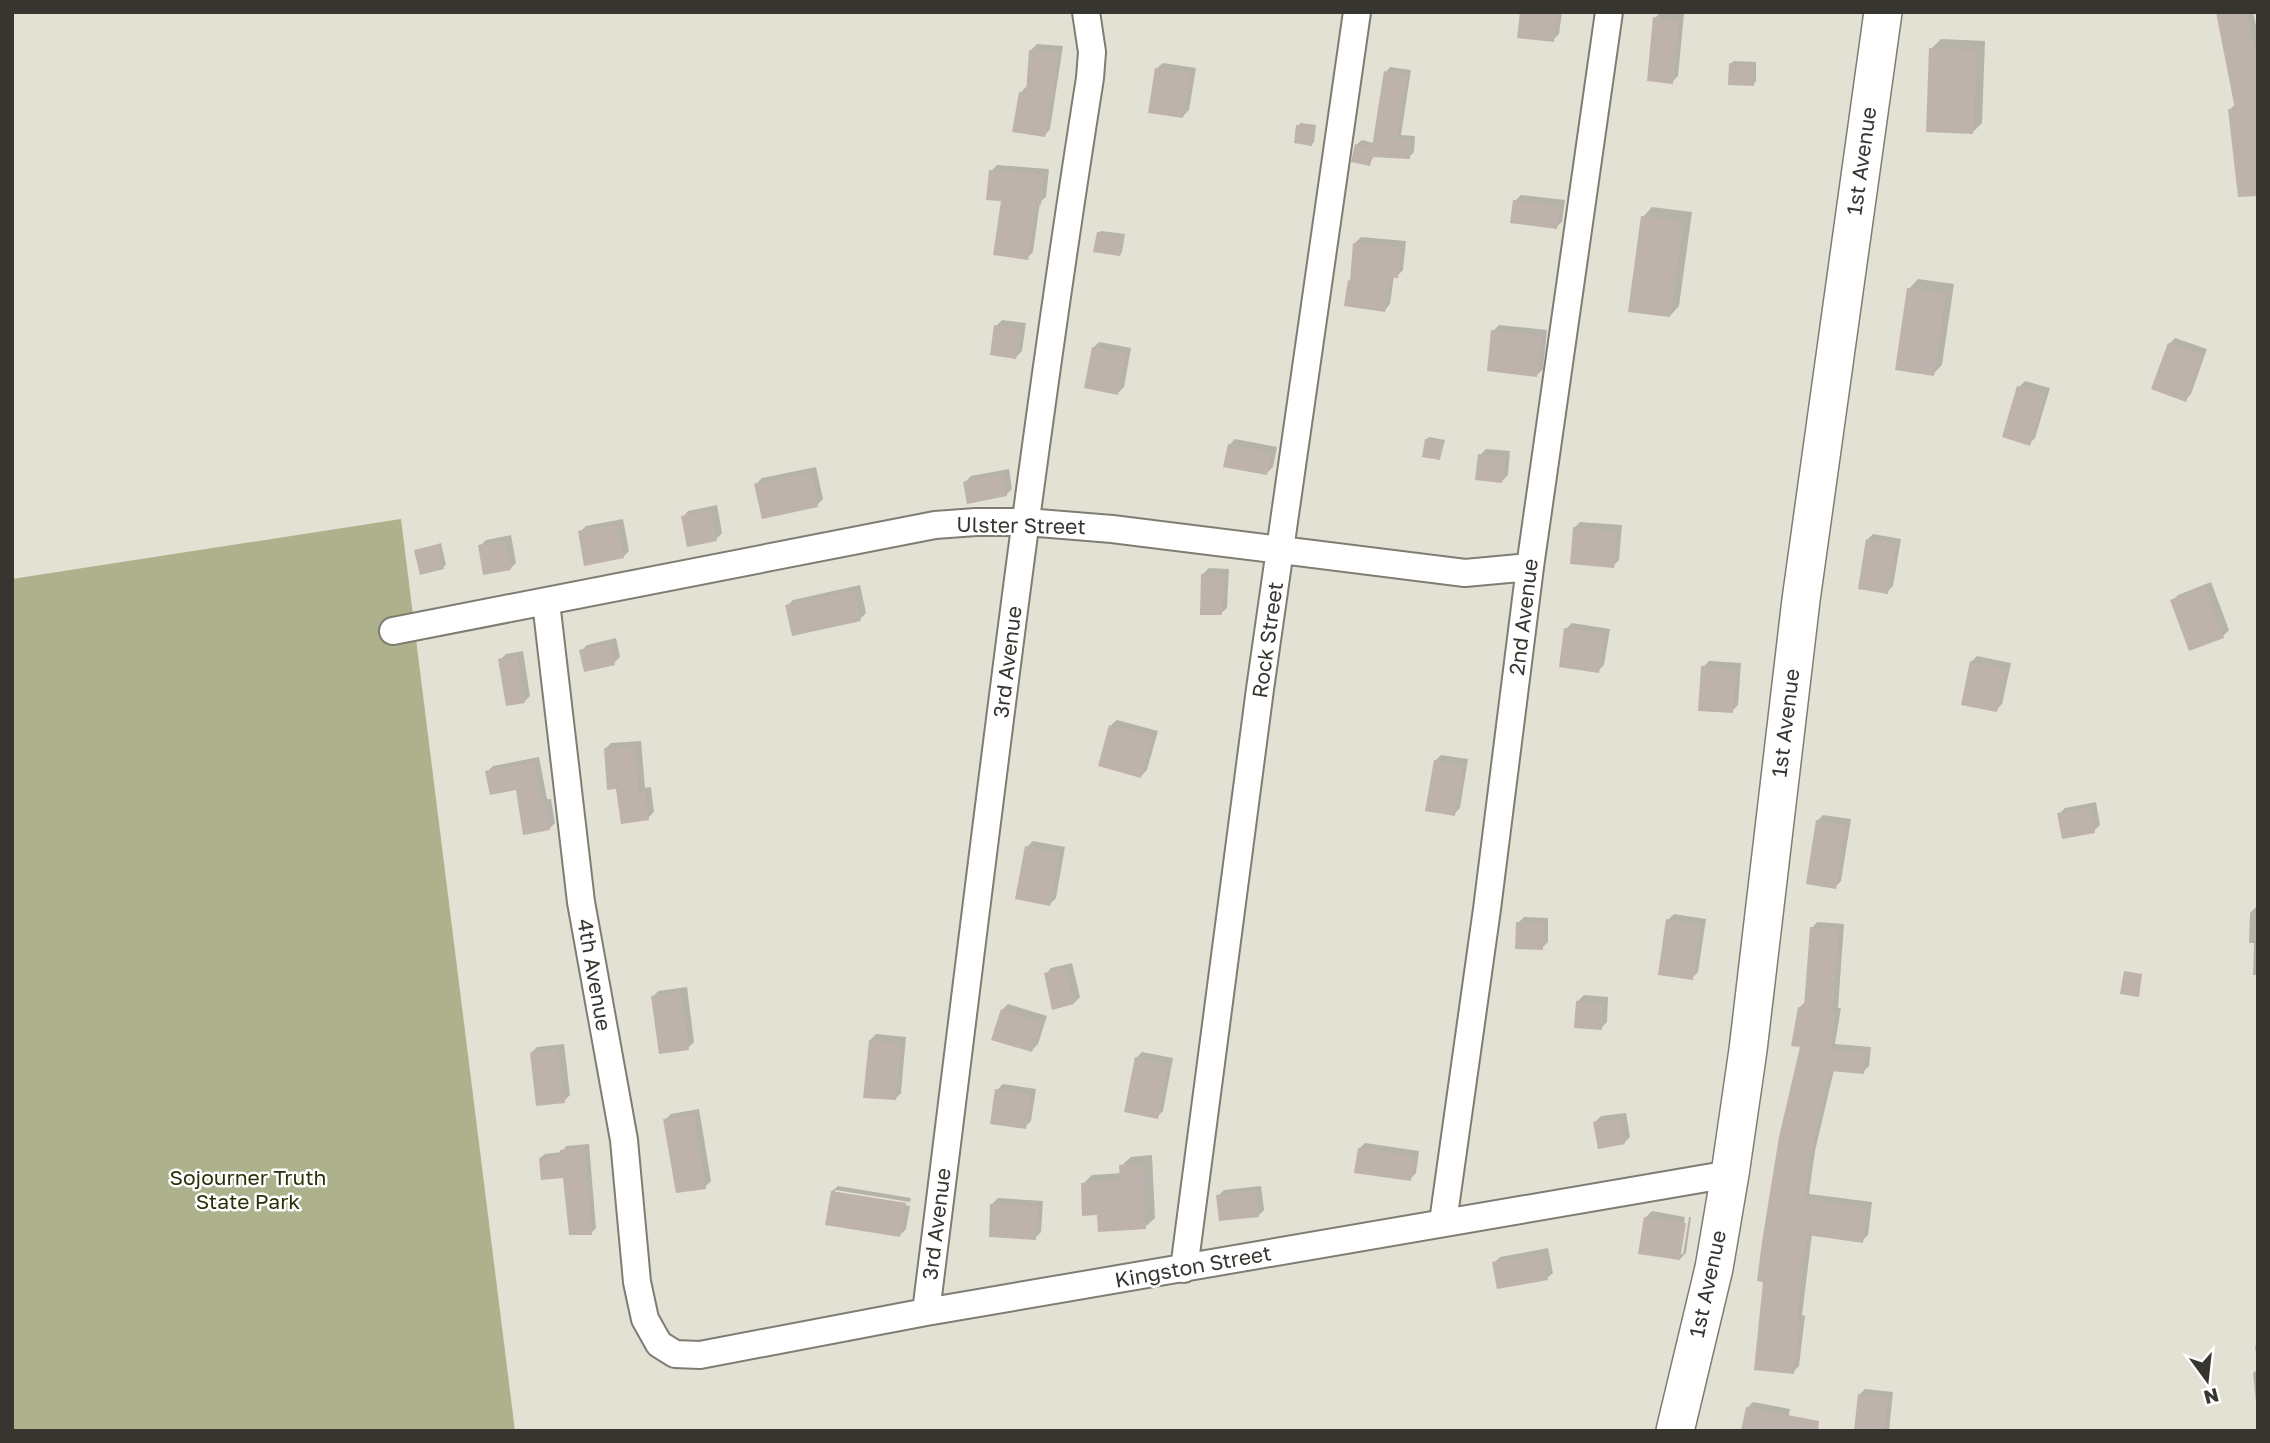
<svg xmlns="http://www.w3.org/2000/svg" width="2270" height="1443" font-family="'Golos Text',sans-serif">
	<rect width="100%" height="100%" fill="#e3e0d4"/>
	<path fill="#adb28c" d="M 401,519 L 515,1431 L 12,1431 L 12,579 Z"/>
	<path fill="#0003" d="M 1522,12 L 1562,12 L 1559,34 L 1553,40 Z
		M 1661,12 L 1684,14 L 1678,76 L 1672,82 L 1655,18 Z
		M 2217,12 L 2253,12 L 2258,34 L 2258,194 L 2229,110 L 2236,104 Z
		M 1941,39 L 1985,41 L 1982,123 L 1973,132 L 1931,49 Z
		M 1037,44 L 1063,46 L 1050,129 L 1045,135 L 1021,92 L 1027,86 L 1031,50 Z
		M 1733,61 L 1756,62 L 1756,82 L 1753,84 L 1731,64 Z
		M 1163,63 L 1196,68 L 1189,110 L 1183,116 L 1157,68 Z
		M 1390,67 L 1411,70 L 1401,135 L 1415,136 L 1414,152 L 1409,157 L 1375,155 L 1369,164 L 1357,144 L 1362,140 L 1374,143 L 1386,72 Z
		M 1300,123 L 1316,125 L 1314,142 L 1312,144 L 1298,126 Z
		M 997,165 L 1049,169 L 1046,197 L 1040,202 L 1033,252 L 1027,258 L 991,171 Z
		M 1521,195 L 1565,200 L 1562,222 L 1556,227 L 1515,201 Z
		M 1652,207 L 1692,212 L 1679,306 L 1670,316 L 1643,217 Z
		M 1101,231 L 1125,234 L 1122,252 L 1120,255 L 1098,233 Z
		M 1361,237 L 1406,241 L 1403,270 L 1397,276 L 1394,276 L 1390,304 L 1385,310 L 1349,281 L 1352,279 L 1355,243 Z
		M 1918,279 L 1954,284 L 1942,365 L 1933,374 L 1909,289 Z
		M 1002,320 L 1026,323 L 1022,351 L 1016,357 L 996,326 Z
		M 1499,325 L 1547,330 L 1543,369 L 1537,375 L 1493,331 Z
		M 2175,338 L 2207,349 L 2191,394 L 2185,400 L 2169,344 Z
		M 1099,342 L 1131,348 L 1124,387 L 1118,393 L 1093,348 Z
		M 2025,381 L 2050,388 L 2035,438 L 2029,444 L 2019,387 Z
		M 1429,437 L 1445,440 L 1440,458 L 1426,440 Z
		M 1235,439 L 1277,447 L 1273,467 L 1267,473 L 1229,445 Z
		M 1486,449 L 1510,451 L 1508,475 L 1502,481 L 1480,455 Z
		M 816,467 L 823,499 L 817,505 L 756,484 L 762,478 Z
		M 1009,469 L 1012,489 L 1006,495 L 965,482 L 971,476 Z
		M 717,505 L 722,533 L 716,539 L 683,517 L 688,511 Z
		M 623,519 L 629,551 L 623,557 L 580,532 L 586,526 Z
		M 1580,522 L 1622,525 L 1619,560 L 1613,566 L 1574,528 Z
		M 1873,534 L 1901,539 L 1893,586 L 1887,592 L 1867,540 Z
		M 511,535 L 516,563 L 510,569 L 480,546 L 486,540 Z
		M 441,543 L 446,565 L 443,567 L 416,551 Z
		M 1209,568 L 1229,569 L 1227,608 L 1221,613 L 1203,574 Z
		M 2211,582 L 2229,630 L 2223,636 L 2172,601 L 2178,595 Z
		M 860,585 L 866,613 L 860,619 L 787,606 L 793,600 Z
		M 1572,623 L 1610,629 L 1604,665 L 1598,671 L 1566,629 Z
		M 616,638 L 620,657 L 614,663 L 581,651 L 587,645 Z
		M 523,651 L 530,696 L 524,702 L 500,660 L 506,654 Z
		M 1977,656 L 2011,663 L 2002,704 L 1996,710 L 1971,662 Z
		M 1709,661 L 1741,663 L 1738,705 L 1732,711 L 1703,667 Z
		M 1117,720 L 1158,731 L 1147,770 L 1141,776 L 1111,725 Z
		M 641,741 L 645,788 L 651,787 L 654,812 L 648,818 L 617,787 L 605,749 L 611,743 Z
		M 1441,755 L 1468,759 L 1460,808 L 1454,814 L 1435,761 Z
		M 539,757 L 547,799 L 551,799 L 555,823 L 549,829 L 518,788 L 487,772 L 493,766 Z
		M 2096,802 L 2100,825 L 2094,831 L 2059,814 L 2065,808 Z
		M 1823,815 L 1851,819 L 1841,881 L 1835,887 L 1817,821 Z
		M 1033,841 L 1065,847 L 1056,898 L 1050,904 L 1027,847 Z
		M 2256,907 L 2258,907 L 2258,975 L 2253,975 L 2254,943 L 2249,943 L 2250,913 Z
		M 1674,914 L 1706,919 L 1698,972 L 1692,978 L 1668,920 Z
		M 1524,917 L 1548,918 L 1548,942 L 1542,948 L 1518,923 Z
		M 1817,922 L 1844,924 L 1838,1008 L 1841,1008 L 1835,1044 L 1871,1047 L 1869,1066 L 1863,1072 L 1834,1070 L 1815,1151 L 1809,1194 L 1872,1202 L 1868,1235 L 1862,1241 L 1812,1234 L 1802,1315 L 1805,1316 L 1799,1366 L 1793,1372 L 1802,1046 L 1799,1008 L 1805,1002 L 1812,928 Z
		M 1072,963 L 1080,997 L 1074,1003 L 1046,974 L 1051,968 Z
		M 687,987 L 694,1042 L 688,1048 L 653,997 L 658,991 Z
		M 1584,995 L 1608,997 L 1607,1022 L 1601,1028 L 1578,1001 Z
		M 1008,1004 L 1047,1016 L 1038,1044 L 1032,1050 L 1002,1010 Z
		M 876,1034 L 906,1037 L 901,1093 L 895,1099 L 870,1040 Z
		M 564,1044 L 570,1095 L 564,1101 L 531,1053 L 537,1047 Z
		M 1142,1052 L 1173,1058 L 1163,1111 L 1157,1117 L 1136,1058 Z
		M 1003,1084 L 1036,1089 L 1031,1121 L 1025,1127 L 997,1090 Z
		M 699,1109 L 711,1181 L 705,1187 L 665,1120 L 671,1114 Z
		M 1626,1113 L 1630,1137 L 1624,1143 L 1595,1122 L 1601,1116 Z
		M 1365,1143 L 1419,1151 L 1416,1173 L 1410,1179 L 1359,1149 Z
		M 589,1144 L 596,1228 L 591,1233 L 564,1176 L 540,1158 L 545,1154 L 562,1152 L 566,1146 Z
		M 1152,1155 L 1155,1218 L 1145,1227 L 1099,1213 L 1083,1184 L 1092,1175 L 1122,1173 L 1121,1166 L 1131,1157 Z
		M 838,1186 L 911,1198 L 910,1202 L 835,1190 L 835,1193 L 910,1206 L 906,1229 L 900,1235 L 827,1223 L 832,1191 Z
		M 1261,1186 L 1264,1210 L 1258,1216 L 1218,1196 L 1224,1190 Z
		M 998,1198 L 1043,1201 L 1041,1232 L 1035,1238 L 992,1204 Z
		M 1652,1211 L 1685,1217 L 1679,1254 L 1683,1254 L 1689,1217 L 1691,1217 L 1686,1253 L 1680,1259 L 1646,1217 Z
		M 1548,1248 L 1553,1273 L 1547,1278 L 1494,1263 L 1500,1257 Z
		M 2258,1343 L 2258,1411 L 2257,1411 L 2253,1373 L 2258,1369 L 2255,1346 Z
		M 1865,1389 L 1893,1392 L 1889,1431 L 1856,1431 L 1859,1395 Z
		M 1753,1402 L 1790,1409 L 1786,1431 L 1747,1408 Z"/>
	<path fill="#beb2ac" d="M 1520,12 L 1557,12 L 1554,42 L 1517,38 Z
		M 2216,12 L 2247,12 L 2258,67 L 2258,196 L 2238,197 L 2228,109 L 2235,109 Z
		M 1653,17 L 1679,20 L 1673,84 L 1647,81 Z
		M 1929,48 L 1977,50 L 1973,134 L 1926,132 Z
		M 1029,50 L 1058,52 L 1056,76 L 1045,137 L 1012,132 L 1019,92 L 1026,93 Z
		M 1729,63 L 1755,64 L 1754,86 L 1728,85 Z
		M 1155,68 L 1191,73 L 1183,118 L 1148,113 Z
		M 1384,71 L 1407,75 L 1397,139 L 1411,140 L 1410,159 L 1372,157 L 1370,166 L 1351,162 L 1355,144 L 1372,147 Z
		M 1296,125 L 1315,127 L 1312,146 L 1294,143 Z
		M 989,170 L 1044,174 L 1041,205 L 1036,204 L 1028,260 L 993,255 L 1001,201 L 986,200 Z
		M 1513,200 L 1560,206 L 1557,229 L 1510,223 Z
		M 1641,216 L 1684,221 L 1670,317 L 1628,312 Z
		M 1097,232 L 1124,236 L 1120,256 L 1093,252 Z
		M 1353,243 L 1401,247 L 1398,278 L 1390,277 L 1385,312 L 1344,306 L 1348,280 L 1350,281 Z
		M 1907,288 L 1946,293 L 1934,376 L 1895,370 Z
		M 994,325 L 1021,329 L 1016,359 L 990,355 Z
		M 1491,330 L 1542,336 L 1537,377 L 1487,371 Z
		M 2168,343 L 2203,355 L 2186,402 L 2151,389 Z
		M 1092,347 L 1126,353 L 1118,395 L 1084,388 Z
		M 2017,386 L 2045,394 L 2030,446 L 2002,437 Z
		M 1425,439 L 1443,442 L 1440,460 L 1422,457 Z
		M 1228,444 L 1272,453 L 1267,475 L 1223,467 Z
		M 1478,454 L 1505,456 L 1502,483 L 1475,480 Z
		M 811,472 L 818,507 L 762,519 L 754,484 Z
		M 1003,474 L 1007,496 L 967,504 L 963,482 Z
		M 711,510 L 717,541 L 687,547 L 681,516 Z
		M 618,524 L 624,558 L 584,566 L 578,531 Z
		M 1573,527 L 1617,531 L 1614,568 L 1570,564 Z
		M 1866,539 L 1896,544 L 1888,594 L 1858,589 Z
		M 505,540 L 511,570 L 483,575 L 478,545 Z
		M 439,544 L 444,569 L 420,575 L 414,550 Z
		M 1201,574 L 1224,574 L 1222,615 L 1200,615 Z
		M 2205,587 L 2224,638 L 2189,651 L 2170,600 Z
		M 855,590 L 861,621 L 792,636 L 785,605 Z
		M 1564,628 L 1605,634 L 1599,673 L 1559,667 Z
		M 610,643 L 615,665 L 584,672 L 579,650 Z
		M 517,656 L 525,703 L 506,706 L 498,659 Z
		M 1970,661 L 2006,669 L 1997,712 L 1961,705 Z
		M 1701,666 L 1736,669 L 1733,713 L 1698,711 Z
		M 1109,725 L 1153,736 L 1141,778 L 1098,766 Z
		M 635,746 L 639,793 L 645,792 L 649,820 L 621,824 L 616,789 L 607,790 L 604,748 Z
		M 1434,760 L 1463,765 L 1455,816 L 1425,811 Z
		M 534,762 L 542,804 L 546,804 L 550,830 L 523,835 L 516,790 L 490,795 L 485,771 Z
		M 2091,807 L 2095,833 L 2062,839 L 2057,813 Z
		M 1816,820 L 1846,825 L 1836,889 L 1806,884 Z
		M 1025,846 L 1060,853 L 1050,906 L 1015,899 Z
		M 1666,919 L 1701,924 L 1693,980 L 1658,975 Z
		M 1516,922 L 1543,923 L 1543,950 L 1515,949 Z
		M 1810,927 L 1839,929 L 1833,1013 L 1836,1013 L 1830,1050 L 1866,1052 L 1864,1074 L 1830,1071 L 1810,1159 L 1804,1199 L 1867,1208 L 1863,1243 L 1807,1235 L 1797,1320 L 1800,1321 L 1794,1374 L 1754,1370 L 1763,1282 L 1757,1281 L 1762,1242 L 1779,1137 L 1800,1047 L 1791,1046 L 1798,1007 L 1804,1008 Z
		M 1066,968 L 1074,1004 L 1052,1010 L 1044,973 Z
		M 2124,971 L 2142,974 L 2139,997 L 2120,994 Z
		M 681,992 L 689,1050 L 659,1054 L 651,996 Z
		M 1576,1001 L 1603,1003 L 1602,1030 L 1574,1028 Z
		M 1001,1009 L 1042,1022 L 1032,1052 L 991,1040 Z
		M 869,1040 L 901,1043 L 896,1100 L 863,1098 Z
		M 558,1049 L 565,1103 L 536,1106 L 530,1053 Z
		M 1135,1057 L 1168,1064 L 1158,1119 L 1124,1112 Z
		M 995,1089 L 1031,1094 L 1026,1129 L 990,1124 Z
		M 694,1114 L 706,1189 L 676,1193 L 663,1119 Z
		M 1620,1118 L 1625,1144 L 1598,1149 L 1593,1122 Z
		M 585,1147 L 592,1235 L 569,1235 L 563,1178 L 541,1180 L 539,1158 L 560,1156 L 560,1150 Z
		M 1358,1148 L 1414,1156 L 1411,1181 L 1354,1173 Z
		M 1143,1164 L 1146,1229 L 1098,1232 L 1097,1215 L 1082,1216 L 1081,1183 L 1120,1181 L 1119,1165 Z
		M 831,1191 L 906,1203 L 900,1237 L 825,1225 Z
		M 1256,1191 L 1259,1217 L 1219,1221 L 1216,1195 Z
		M 990,1204 L 1038,1206 L 1036,1240 L 989,1237 Z
		M 1644,1217 L 1686,1223 L 1680,1260 L 1638,1254 Z
		M 1543,1253 L 1548,1280 L 1497,1289 L 1492,1262 Z
		M 1858,1394 L 1888,1397 L 1885,1431 L 1854,1431 Z
		M 1746,1407 L 1819,1421 L 1818,1431 L 1741,1431 Z"/>
	<g fill="none" stroke-linecap="round" stroke-linejoin="round">
		<g stroke="#7f7c71" stroke-width="30">
			<path id="street" d="M 546,602 L 581,902 L 624,1140 L 637,1282 L 645,1319 L 659,1344 L 675,1354 L 700,1355 L 926,1312 L 1730,1174
				M 393,631 L 935,525 L 976,522 L 1026,522 L 1112,529 L 1465,573 L 1530,567
				M 1443,1222 L 1487,909 L 1530,567 L 1609,12
				M 1184,1269 L 1260,689 L 1357,12
				M 926,1312 C 978,900 1025,488 1090,78 L 1092,52 L 1086,12"/>
		</g>
		<g stroke="#7f7c71" stroke-width="40">
			<path id="secondary" d="M 1675,1431 L 1714,1268 L 1730,1174 L 1748,1050 L 1801,600 L 1883,12"/>
		</g>
		<use href="#street" stroke="#fff" stroke-width="26"/>
		<use href="#secondary" stroke="#fff" stroke-width="37"/>
	</g>
	<g text-anchor="middle" stroke-width="5" stroke-linejoin="round" paint-order="stroke">
		<g font-size="21" fill="#363530" stroke="#fff">
			<text transform="translate(1862 161) rotate(-82)" y="7">1st Avenue</text>
			<text transform="translate(1021 526) rotate(1)" y="7">Ulster Street</text>
			<text transform="translate(1524 617) rotate(-83)" y="7">2nd Avenue</text>
			<text transform="translate(1268 640) rotate(-82)" y="7">Rock Street</text>
			<text transform="translate(1008 662) rotate(-83)" y="7">3rd Avenue</text>
			<text transform="translate(1786 723) rotate(-83)" y="7">1st Avenue</text>
			<text transform="translate(594 975) rotate(80)" y="7">4th Avenue</text>
			<text transform="translate(937 1224) rotate(-83)" y="7">3rd Avenue</text>
			<text transform="translate(1193 1267) rotate(-10)" y="7">Kingston Street</text>
			<text transform="translate(1708 1284) rotate(-78)" y="7">1st Avenue</text>
		</g>
		<g font-size="21" fill="#2c2f07" stroke="#fff">
			<text x="248" y="1185">Sojourner Truth<tspan x="248" dy="24">State Park</tspan></text>
		</g>
	</g>
	<rect width="2270" height="1443" fill="none" stroke="#363530" stroke-width="28"/>
	<g transform="translate(2207 1380) rotate(165)" stroke="#ffffff" stroke-width="5" paint-order="stroke">
	<path d="M0-5L12 26L0 18L-12 26Z" fill="#363530"/>
	<text y="-10" font-size="19" font-weight="bold" text-anchor="middle" fill="#363530">N</text>
	</g>
</svg>
